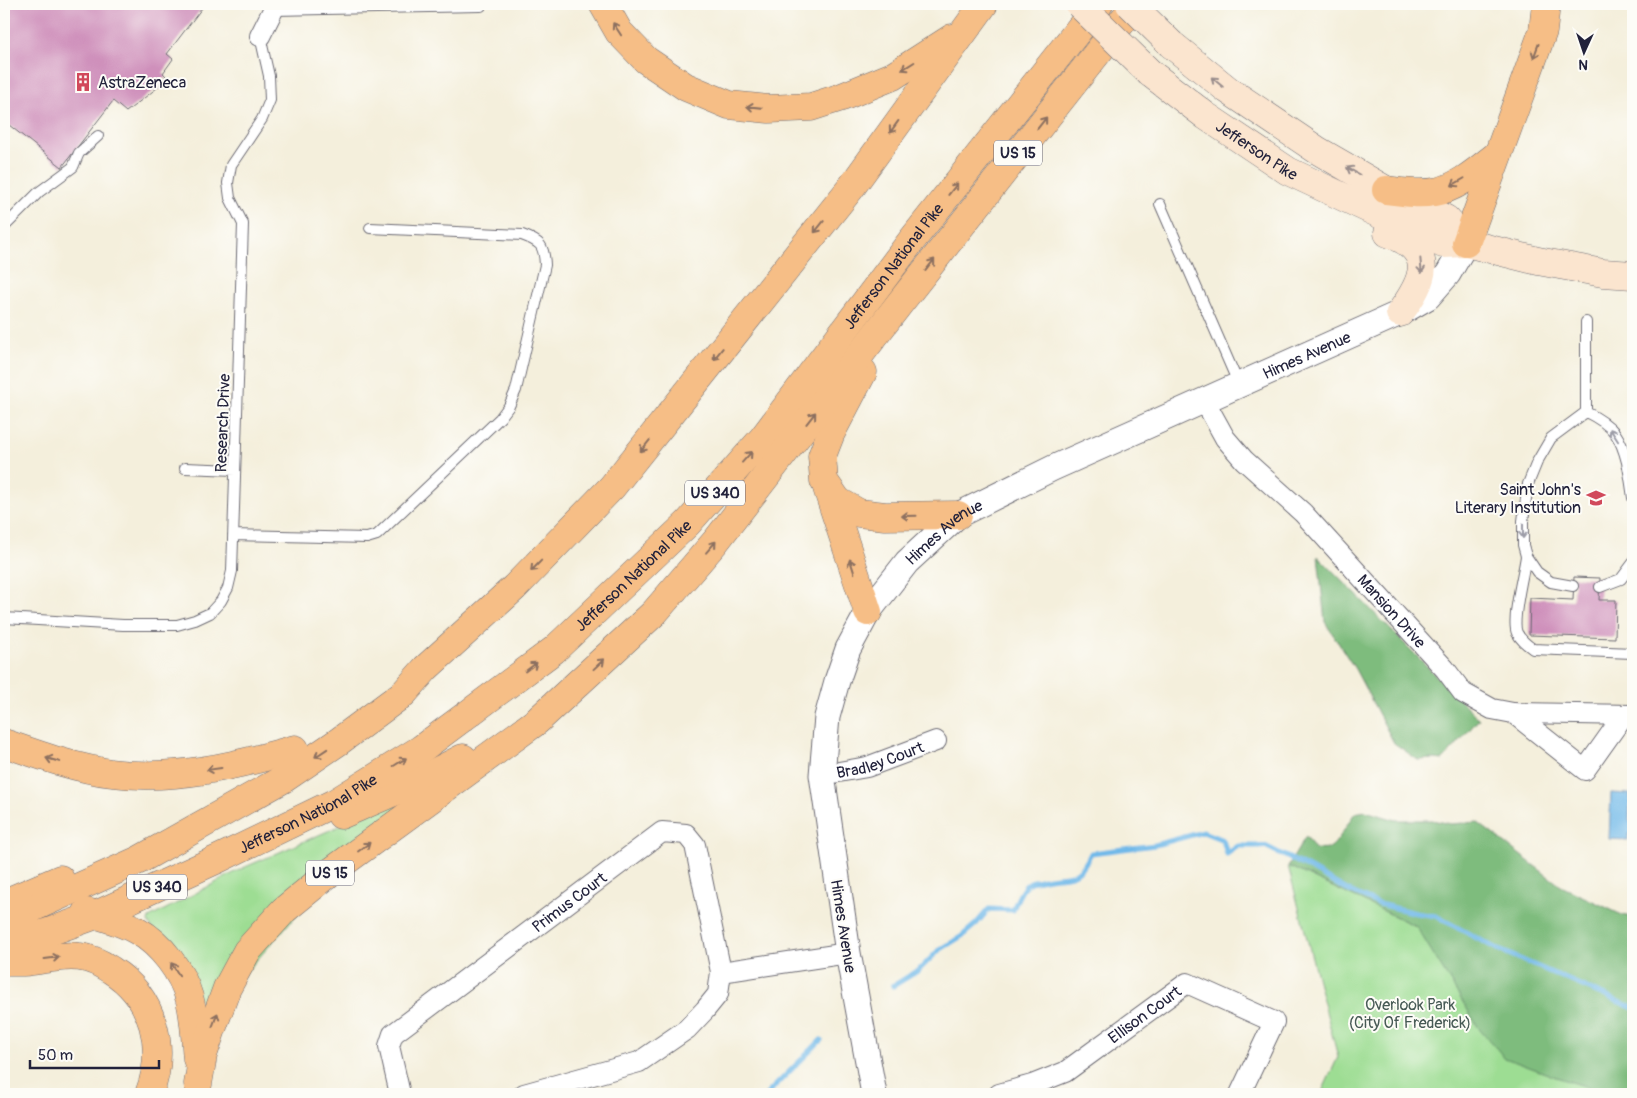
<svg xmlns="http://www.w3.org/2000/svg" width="1637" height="1098" font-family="Pangolin,sans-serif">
	<rect width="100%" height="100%" fill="#fdfcf7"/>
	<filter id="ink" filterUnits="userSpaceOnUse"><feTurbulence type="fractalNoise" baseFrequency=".02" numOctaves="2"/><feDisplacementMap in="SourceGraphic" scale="10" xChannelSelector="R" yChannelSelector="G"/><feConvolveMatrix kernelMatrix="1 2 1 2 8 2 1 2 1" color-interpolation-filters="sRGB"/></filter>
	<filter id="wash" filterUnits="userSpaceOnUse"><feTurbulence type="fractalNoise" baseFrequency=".0096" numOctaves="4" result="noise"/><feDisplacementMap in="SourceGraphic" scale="20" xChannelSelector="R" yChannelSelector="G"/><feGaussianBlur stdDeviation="1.12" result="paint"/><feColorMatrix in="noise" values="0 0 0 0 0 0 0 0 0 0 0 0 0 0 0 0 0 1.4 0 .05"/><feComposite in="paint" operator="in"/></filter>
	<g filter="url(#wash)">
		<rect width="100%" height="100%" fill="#f4efdc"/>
		<path fill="#9ddd93" stroke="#608067" d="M 445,777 L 369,833 L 209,1014 L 148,922 L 149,918 L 243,868 L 383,807 Z
			M 1288,866 L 1416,926 L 1633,1094 L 1321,1094 L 1338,1057 Z"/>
		<path fill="#7ebc7d" stroke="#506f5c" d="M 1318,556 L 1479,719 L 1443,760 L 1434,759 L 1418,760 L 1394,743 L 1355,669 L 1325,622 Z
			M 1365,811 L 1396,820 L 1432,820 L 1451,824 L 1477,822 L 1561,886 L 1622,915 L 1633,917 L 1633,1094 L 1610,1094 L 1556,1077 L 1505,1058 L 1480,1030 L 1416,926 L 1288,866 L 1306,836 L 1315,849 C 1318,849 1324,850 1327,849 C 1337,846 1348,822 1355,813 Z"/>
		<path fill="#71b9e9" stroke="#4a6e92" d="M 1611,793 L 1630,794 L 1629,821 L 1633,824 L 1633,835 L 1628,834 L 1628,840 L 1609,839 Z"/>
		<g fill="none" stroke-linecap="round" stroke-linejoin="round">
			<path stroke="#71b9e9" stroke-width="5" d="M 893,986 L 919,970 L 938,951 L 962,936 L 976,924 L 989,909 L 1013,910 C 1016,902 1021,888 1029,883 C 1031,881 1037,881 1040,880 C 1066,872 1076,885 1091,853 L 1155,845 L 1203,832 L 1223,840 L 1227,854 L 1238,846 L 1265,846 L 1307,867 L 1347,890 L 1379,904 L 1416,913 L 1436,916 L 1497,949 L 1633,1008
				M 767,1094 L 821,1040"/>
		</g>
		<g id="blocks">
			<path fill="#cf90bb" d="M 4,4 L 205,4 L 167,54 L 173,59 L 163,73 L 166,76 L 157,88 L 126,112 L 113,101 L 62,167 L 4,121 Z
				M 1574,577 L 1600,578 L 1599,600 L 1616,600 L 1615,638 L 1529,635 L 1530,598 L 1573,600 Z"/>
		</g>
	</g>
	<g filter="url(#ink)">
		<use href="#blocks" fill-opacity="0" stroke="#6c6a73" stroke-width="1"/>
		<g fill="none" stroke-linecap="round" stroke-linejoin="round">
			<g stroke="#6c6a73" stroke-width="12">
				<path id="service" d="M 273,10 L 481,6
					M 1160,204 L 1239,385
					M 4,227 L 39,192 L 73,167 L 79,153 L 98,136
					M 1586,412 L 1586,322
					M 185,468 L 235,470
					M 233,535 L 367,538 L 377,535 L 500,418 L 509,406 L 516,390 L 545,265 C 544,245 541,242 522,235 L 370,228
					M 1526,556 C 1524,572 1511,620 1517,633 C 1521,640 1527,645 1533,649 L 1633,653
					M 1573,586 L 1551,582 L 1537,572 L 1526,556 L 1523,545 L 1523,521 L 1528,484 L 1537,462 L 1551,438 L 1586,412 C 1596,417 1607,423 1615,433 C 1627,450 1630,477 1633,498
					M 1600,587 L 1621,579 L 1633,563
					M 4,618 L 123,625 L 177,625 L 195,620 L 210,613 L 221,601 L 228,588 L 232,571 L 243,224 L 230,198 L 228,183 L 231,165 L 262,119 L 270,100 L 269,76 L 260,36"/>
			</g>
			<g stroke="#6c6a73" stroke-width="22">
				<g id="minor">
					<path d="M 260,36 L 276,4"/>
					<path id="s1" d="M 1204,400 L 1225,438 L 1244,460 L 1303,513 L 1445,669 L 1463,693 L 1492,709 L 1513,713 L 1633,715"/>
					<path d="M 1513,713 L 1585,770 L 1624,715"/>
					<path id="s2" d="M 822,775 L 867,767 L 936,741"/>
					<path d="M 721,972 L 848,953"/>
					<path id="s3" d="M 400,1094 L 389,1046 L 393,1034 L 662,832 L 686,834 L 695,845 L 721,972 L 718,994 L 705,1010 L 687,1029 L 639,1062 L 524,1094"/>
					<path id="s4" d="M 999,1094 L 1032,1085 L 1065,1072 L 1187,983 L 1274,1022 L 1240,1094"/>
				</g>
			</g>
			<g stroke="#6c6a73" stroke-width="27">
				<g id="tertiary">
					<path id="s5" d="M 874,1094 L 848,953 L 822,775 L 827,717 L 837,681 L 848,649 L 868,612 L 907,562 L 958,515 L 1053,468 L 1400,313 L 1428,297 L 1448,274 L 1466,243"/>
				</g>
			</g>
			<g stroke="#6c6a73" stroke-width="29">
				<g id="secondary">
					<path d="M 1171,44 L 1228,90 L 1317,150 L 1386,190 L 1446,219 L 1466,243"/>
					<path id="s6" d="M 1150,73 L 1206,116 L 1288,171 L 1443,244 L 1466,243 L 1538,261 L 1603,273 L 1633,275"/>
					<path d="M 1388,233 C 1437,251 1425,279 1400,313"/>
				</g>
			</g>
			<g stroke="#6c6a73" stroke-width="29">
				<path id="primary" d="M 4,922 L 41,904
					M 4,948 L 96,915"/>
			</g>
			<g stroke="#6c6a73" stroke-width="29">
				<g id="motorway">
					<path d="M 603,4 L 619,32 L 646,60 L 686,87 L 729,105 L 769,109 L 811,107 L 842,97 L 893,76 L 952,38"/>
					<path d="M 1386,190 C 1402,192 1418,195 1434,192 C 1457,189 1480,168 1498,154"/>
					<path d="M 1466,243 L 1543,31 L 1546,4"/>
					<path d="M 863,372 L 831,433 L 822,456 L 824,481 L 838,501 L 859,513 L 885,516 L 958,515"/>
					<path d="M 827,488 L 868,612"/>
					<path d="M 4,743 C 39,755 74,768 111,773 C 173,781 235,766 295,749"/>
					<path d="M 341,815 L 410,785 L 463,758"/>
					<path d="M 4,903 L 60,879"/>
					<path d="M 41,904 L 139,860 L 285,778 L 338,742 L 404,693 L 426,668 L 515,587 L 612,487 L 850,189 L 984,4"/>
					<path d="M 87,912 C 104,917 122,922 138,931 C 161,944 182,972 189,997 C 195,1016 195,1039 197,1059"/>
					<path id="s7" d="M 96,915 L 218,859 L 336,802 L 421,749 L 554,650 L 688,523 L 763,438 L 912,240 L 1099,4"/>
					<path d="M 4,962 C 10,962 17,962 23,962 C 42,961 60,954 80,957 C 91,958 102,964 111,970 C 154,997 167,1048 149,1094"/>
					<path d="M 198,1084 L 203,1055 L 212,1029 L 227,988 L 247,951 L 284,910 L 332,871 L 537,721 L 654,613 L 716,541 L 900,303 L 1136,4"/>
				</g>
			</g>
			<use href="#service" stroke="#fff" stroke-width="10"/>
			<use href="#minor" stroke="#fff" stroke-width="20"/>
			<use href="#tertiary" stroke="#fff" stroke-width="25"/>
			<use href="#secondary" stroke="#fbe5cf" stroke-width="28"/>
			<use href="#primary" stroke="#f6be86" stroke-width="28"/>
			<use href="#motorway" stroke="#f6be86" stroke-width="28"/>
			<g stroke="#6c6a73" stroke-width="29" stroke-linecap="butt">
				<path id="secondary-bridge" d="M 1079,4 L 1150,73
					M 1130,4 L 1171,44"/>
			</g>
			<use href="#secondary-bridge" stroke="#fbe5cf" stroke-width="28"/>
		</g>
		<defs><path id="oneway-shaft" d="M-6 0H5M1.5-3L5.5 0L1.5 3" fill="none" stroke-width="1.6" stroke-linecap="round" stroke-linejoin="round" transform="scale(1.25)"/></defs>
		<g stroke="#8c7060">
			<use href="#oneway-shaft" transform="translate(617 29) rotate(-123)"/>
			<use href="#oneway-shaft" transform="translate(1536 51) rotate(110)"/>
			<use href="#oneway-shaft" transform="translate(908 66) rotate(148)"/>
			<use href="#oneway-shaft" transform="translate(754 107) rotate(-174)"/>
			<use href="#oneway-shaft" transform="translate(1042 123) rotate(-52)"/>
			<use href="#oneway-shaft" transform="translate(894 127) rotate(126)"/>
			<use href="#oneway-shaft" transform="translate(1458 182) rotate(150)"/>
			<use href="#oneway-shaft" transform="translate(953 189) rotate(-52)"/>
			<use href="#oneway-shaft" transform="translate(819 227) rotate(129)"/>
			<use href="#oneway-shaft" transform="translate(930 265) rotate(-52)"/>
			<use href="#oneway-shaft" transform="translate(718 354) rotate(129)"/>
			<use href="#oneway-shaft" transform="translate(811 418) rotate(-52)"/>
			<use href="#oneway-shaft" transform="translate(645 446) rotate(129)"/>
			<use href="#oneway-shaft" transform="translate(747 457) rotate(-48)"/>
			<use href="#oneway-shaft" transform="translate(909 516) rotate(179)"/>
			<use href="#oneway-shaft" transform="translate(711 547) rotate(-49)"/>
			<use href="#oneway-shaft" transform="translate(536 566) rotate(134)"/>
			<use href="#oneway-shaft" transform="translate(852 566) rotate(-108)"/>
			<use href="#oneway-shaft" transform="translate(599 664) rotate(-43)"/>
			<use href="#oneway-shaft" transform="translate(531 667) rotate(-37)"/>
			<use href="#oneway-shaft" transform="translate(321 753) rotate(146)"/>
			<use href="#oneway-shaft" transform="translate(53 760) rotate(-164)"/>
			<use href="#oneway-shaft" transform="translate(400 762) rotate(-32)"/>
			<use href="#oneway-shaft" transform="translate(214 769) rotate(172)"/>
			<use href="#oneway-shaft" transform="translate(364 847) rotate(-37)"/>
			<use href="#oneway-shaft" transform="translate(52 958) rotate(-7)"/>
			<use href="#oneway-shaft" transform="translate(175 969) rotate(-123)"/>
			<use href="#oneway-shaft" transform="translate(215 1020) rotate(-69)"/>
		</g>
		<g stroke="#998d8c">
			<use href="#oneway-shaft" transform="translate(1217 82) rotate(-140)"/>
			<use href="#oneway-shaft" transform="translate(1353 171) rotate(-150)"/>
			<use href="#oneway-shaft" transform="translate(1421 266) rotate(85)"/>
		</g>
		<g stroke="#9c9ca7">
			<use href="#oneway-shaft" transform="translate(1614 435) rotate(-123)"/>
			<use href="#oneway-shaft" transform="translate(1523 531) rotate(90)"/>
		</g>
	</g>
	<defs>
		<g id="building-bare" transform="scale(1.5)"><path d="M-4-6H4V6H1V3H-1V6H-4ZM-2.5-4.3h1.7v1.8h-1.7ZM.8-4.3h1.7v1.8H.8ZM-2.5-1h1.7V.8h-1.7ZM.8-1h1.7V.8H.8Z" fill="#d1495b" stroke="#fdfcf7" stroke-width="2.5" paint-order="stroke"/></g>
		<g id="school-bare" transform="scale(1.5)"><path d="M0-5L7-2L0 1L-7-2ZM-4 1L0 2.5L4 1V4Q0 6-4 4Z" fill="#d1495b" stroke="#fdfcf7" stroke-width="2.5" paint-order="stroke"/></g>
	</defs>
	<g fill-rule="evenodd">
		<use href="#building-bare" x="83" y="82"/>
		<use href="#school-bare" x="1596" y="498"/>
	</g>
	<g text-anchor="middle" stroke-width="4" stroke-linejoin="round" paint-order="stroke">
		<g fill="#fdfcf7" stroke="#646373" stroke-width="1">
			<rect x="994" y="140.5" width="48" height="25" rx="4"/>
			<rect x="685" y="480.5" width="60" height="25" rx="4"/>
			<rect x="306" y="860.5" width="48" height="25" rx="4"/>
			<rect x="127" y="874.5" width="60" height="25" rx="4"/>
		</g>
		<g font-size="15" font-weight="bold" fill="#22223b">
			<text x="1018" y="158">US 15</text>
			<text x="715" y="498">US 340</text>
			<text x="330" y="878">US 15</text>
			<text x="157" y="892">US 340</text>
		</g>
		<g font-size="16" fill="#22223b" stroke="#fdfcf7" text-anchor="start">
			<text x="98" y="88">AstraZeneca</text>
			<text x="1581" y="495" text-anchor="end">Saint John's<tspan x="1581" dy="18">Literary Institution</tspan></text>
		</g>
		<g font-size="16" fill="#22223b" stroke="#fdfcf7">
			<text dy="6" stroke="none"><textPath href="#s6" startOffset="132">Jefferson Pike</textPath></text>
			<text dy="6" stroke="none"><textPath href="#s7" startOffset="1045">Jefferson National Pike</textPath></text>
			<text dy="6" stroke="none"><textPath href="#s5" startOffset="1011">Himes Avenue</textPath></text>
			<text transform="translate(222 423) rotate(-88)" y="6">Research Drive</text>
			<text dy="6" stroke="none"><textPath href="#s5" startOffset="606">Himes Avenue</textPath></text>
			<text dy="6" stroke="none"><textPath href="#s7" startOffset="640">Jefferson National Pike</textPath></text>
			<text dy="6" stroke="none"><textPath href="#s1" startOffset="284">Mansion Drive</textPath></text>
			<text dy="6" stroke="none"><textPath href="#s2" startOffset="60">Bradley Court</textPath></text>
			<text dy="6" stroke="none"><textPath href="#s7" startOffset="235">Jefferson National Pike</textPath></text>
			<text dy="6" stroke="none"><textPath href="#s3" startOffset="282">Primus Court</textPath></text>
			<text transform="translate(844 926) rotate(81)" y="6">Himes Avenue</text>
			<text dy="6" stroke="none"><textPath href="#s4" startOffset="168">Ellison Court</textPath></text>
		</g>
		<g font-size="16" fill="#475a55" stroke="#fdfcf7">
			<text x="1410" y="1010">Overlook Park<tspan x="1410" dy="18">(City Of Frederick)</tspan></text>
		</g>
	</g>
	<rect width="1637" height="1098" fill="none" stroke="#fdfcf7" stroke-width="20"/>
	<g transform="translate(1584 52) rotate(183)" stroke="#fdfcf7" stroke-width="4" paint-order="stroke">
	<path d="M0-4L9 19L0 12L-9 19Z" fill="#22223b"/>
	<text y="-8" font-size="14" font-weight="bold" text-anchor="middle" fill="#22223b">N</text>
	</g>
	<path d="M30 1060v8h129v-8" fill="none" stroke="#22223b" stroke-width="2.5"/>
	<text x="38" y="1060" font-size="15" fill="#22223b" stroke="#fdfcf7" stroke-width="4" paint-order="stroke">50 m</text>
</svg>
